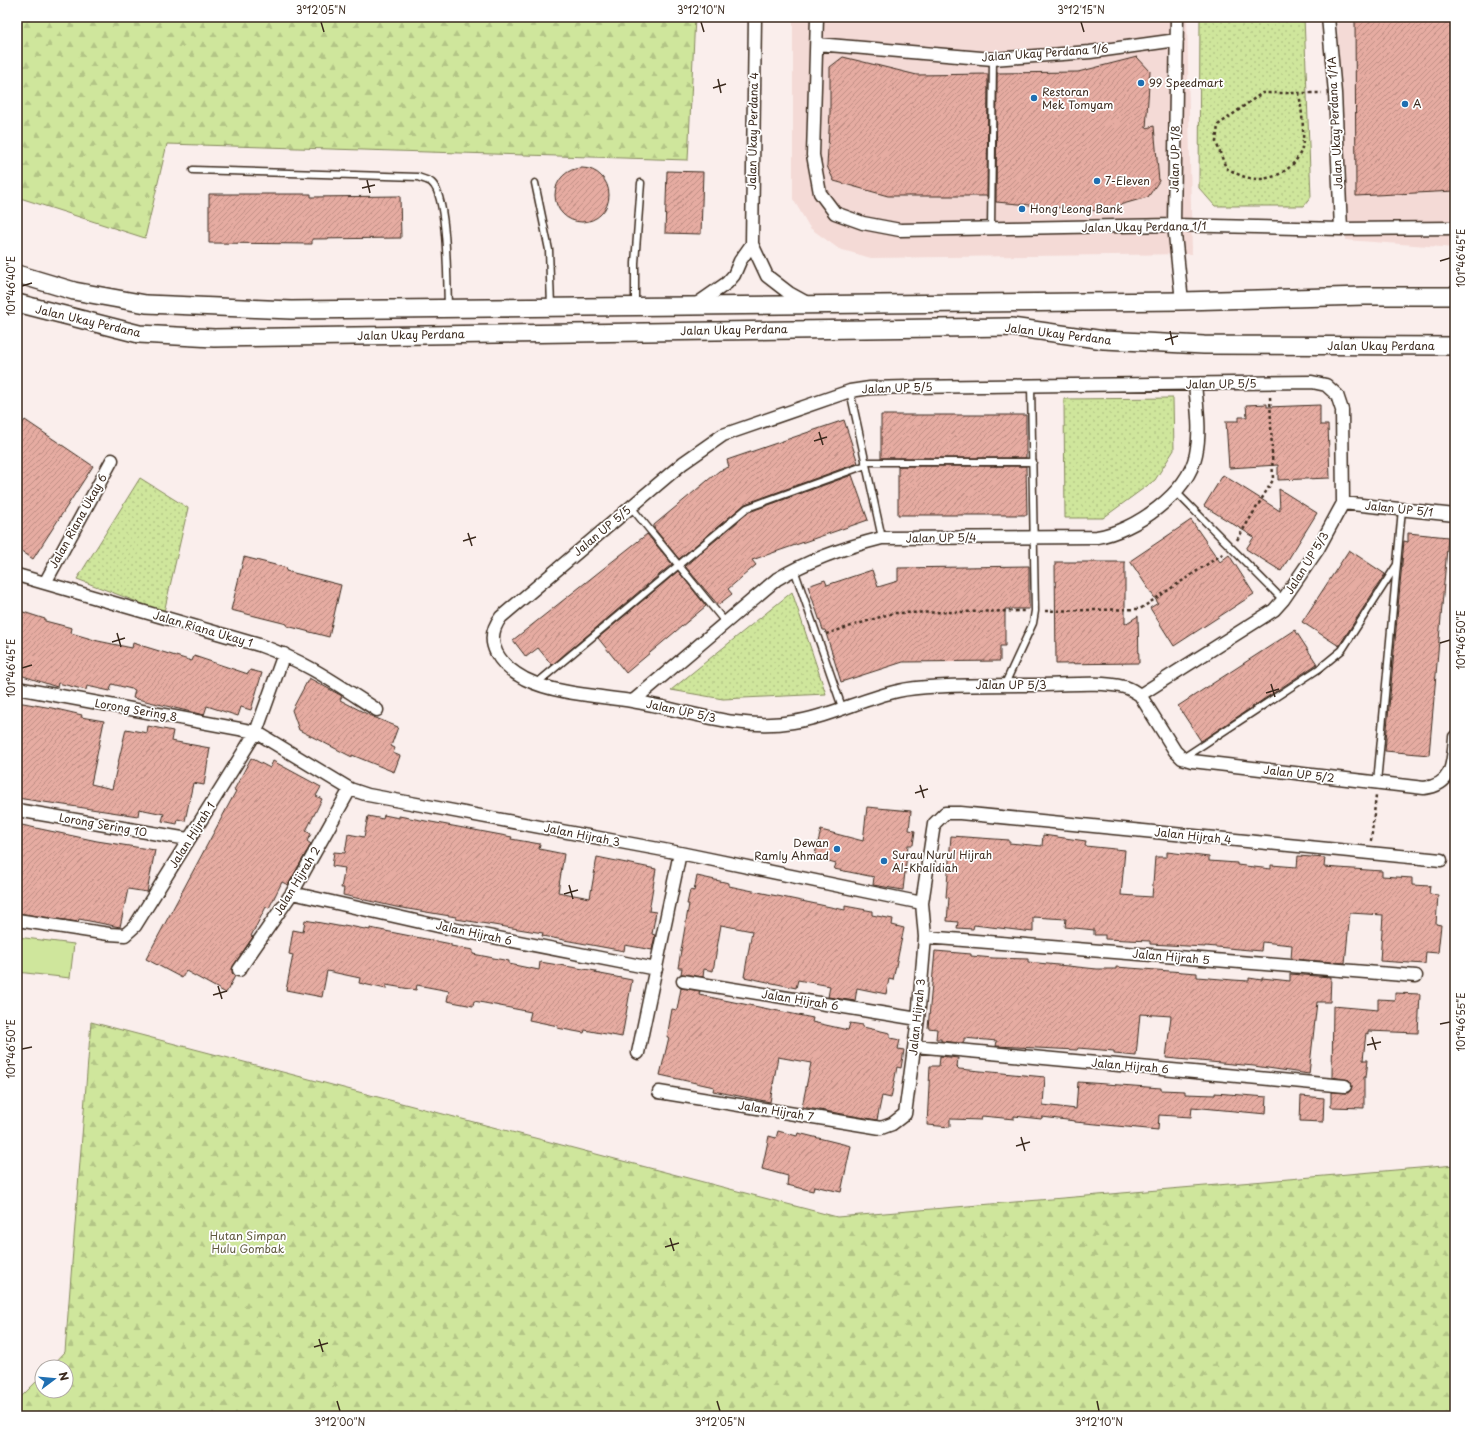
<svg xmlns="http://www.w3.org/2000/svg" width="1472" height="1433" font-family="'Playpen Sans',sans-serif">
	<defs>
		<pattern id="forest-firs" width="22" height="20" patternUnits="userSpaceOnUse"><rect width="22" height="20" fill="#cfe69c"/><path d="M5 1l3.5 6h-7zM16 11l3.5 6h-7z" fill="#b3c586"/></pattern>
		<pattern id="park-dots" width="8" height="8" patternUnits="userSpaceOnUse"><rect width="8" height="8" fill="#cfe69c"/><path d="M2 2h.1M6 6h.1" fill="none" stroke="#b3c586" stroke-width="1.8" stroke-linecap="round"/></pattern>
		<pattern id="building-hatch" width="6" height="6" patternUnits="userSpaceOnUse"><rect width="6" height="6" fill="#e6aca2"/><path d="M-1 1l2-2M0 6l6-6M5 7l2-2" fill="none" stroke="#bc8c83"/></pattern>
	</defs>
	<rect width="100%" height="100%" fill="#faeeec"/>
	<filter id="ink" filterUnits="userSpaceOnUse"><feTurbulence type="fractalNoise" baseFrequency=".025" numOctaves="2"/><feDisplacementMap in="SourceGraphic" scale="8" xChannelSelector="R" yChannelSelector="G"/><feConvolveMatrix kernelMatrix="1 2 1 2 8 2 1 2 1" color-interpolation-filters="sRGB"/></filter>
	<g filter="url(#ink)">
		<path fill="#f4dad6" d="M 793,17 L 1187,17 L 1192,254 L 871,258 L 839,249 L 810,228 L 793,199 Z
			M 1337,17 L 1455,17 L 1455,248 L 1346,240 Z"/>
		<path fill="#cfe69c" stroke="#85885d" d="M 17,937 L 74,944 L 70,978 L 17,972 Z"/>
		<path fill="url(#forest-firs)" stroke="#85885d" d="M 17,17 L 695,17 L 688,160 L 167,144 L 145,238 L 17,197 Z
			M 91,1022 L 837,1217 L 1455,1165 L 1455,1416 L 17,1416 L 17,1401 L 42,1376 L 42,1391 L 66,1391 L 66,1367 L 51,1367 L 65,1352 Z"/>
		<path fill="url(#park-dots)" stroke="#85885d" d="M 1200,17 L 1304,17 L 1311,197 L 1304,206 L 1215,206 L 1199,188 Z
			M 1173,398 L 1174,450 L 1155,480 L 1103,518 L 1065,518 L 1064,399 Z
			M 140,478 L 188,508 L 164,612 L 77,579 Z
			M 792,592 L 826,694 L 723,699 L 671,690 Z"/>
		<path fill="url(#building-hatch)" stroke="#3b2a1e" d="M 1355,17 L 1455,17 L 1455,191 L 1356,196 Z
			M 843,57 L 917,75 L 988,74 L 987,196 L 888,196 L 834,181 L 827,166 L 830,113 L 830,67 Z
			M 1137,57 L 1150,71 L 1146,128 L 1154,126 L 1159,181 L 1148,197 L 1098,211 L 996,202 L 997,73 L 1078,72 Z
			M555 195a27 27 0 1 1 54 0a27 27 0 1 1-54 0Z
			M 667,171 L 703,172 L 701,234 L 665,233 Z
			M 209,194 L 311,194 L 311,197 L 400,196 L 401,238 L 312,239 L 312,244 L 209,243 Z
			M 1267,404 L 1267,407 L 1320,405 L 1320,425 L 1328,425 L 1330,478 L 1278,480 L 1278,465 L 1229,468 L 1226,421 L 1239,421 L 1239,417 L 1247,417 L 1246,405 Z
			M 881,415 L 1026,415 L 1026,458 L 881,458 Z
			M 25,420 L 93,466 L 33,559 L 17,548 L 17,432 Z
			M 844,420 L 858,463 L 745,504 L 679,559 L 654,528 L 654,525 L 719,471 L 729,467 L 727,460 Z
			M 898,466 L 1026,466 L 1027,515 L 898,515 Z
			M 852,475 L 868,520 L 752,560 L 756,565 L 728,589 L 732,594 L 718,605 L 685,566 L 749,512 Z
			M 1223,475 L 1280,511 L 1279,489 L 1317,513 L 1281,571 L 1246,549 L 1254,537 L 1204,506 Z
			M 1191,520 L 1220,562 L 1229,555 L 1254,594 L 1174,646 L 1150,608 L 1158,603 L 1130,561 Z
			M 1408,533 L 1448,537 L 1429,755 L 1385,751 L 1404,541 L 1408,542 Z
			M 647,534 L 672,564 L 552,665 L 538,648 L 526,657 L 513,640 Z
			M 1349,550 L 1385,574 L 1339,646 L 1302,622 Z
			M 244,557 L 287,568 L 286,571 L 341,585 L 329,637 L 287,626 L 287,624 L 231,610 Z
			M 1055,562 L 1125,562 L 1125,624 L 1138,616 L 1139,663 L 1056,664 Z
			M 1029,566 L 1029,609 L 1005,609 L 1005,646 L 1000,646 L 1000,661 L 903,662 L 841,682 L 825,630 L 823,630 L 808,586 L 825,580 L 827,585 L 872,570 L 878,587 L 898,581 L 898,568 Z
			M 678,571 L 706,606 L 626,673 L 598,638 Z
			M 17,610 L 45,619 L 45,621 L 72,628 L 71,633 L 98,641 L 132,648 L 133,643 L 192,661 L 194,656 L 248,674 L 250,670 L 262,673 L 251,710 L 241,707 L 238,716 L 207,706 L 204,715 L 133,698 L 135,690 L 112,684 L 110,691 L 87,686 L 86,690 L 58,683 L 57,687 L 17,674 Z
			M 1295,630 L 1317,664 L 1201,741 L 1178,706 Z
			M 309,678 L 342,696 L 340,700 L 371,716 L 398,727 L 391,746 L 395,748 L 393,753 L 400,756 L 394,772 L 352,755 L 352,757 L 299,730 L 292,710 Z
			M 17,702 L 52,708 L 82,715 L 81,717 L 104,721 L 91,784 L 112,789 L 126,729 L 147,733 L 148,726 L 173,731 L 171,741 L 210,748 L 204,785 L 193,783 L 185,821 L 178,819 L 177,824 L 162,821 L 164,814 L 139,809 L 138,816 L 17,798 Z
			M 251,758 L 270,768 L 273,761 L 321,787 L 316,796 L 322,799 L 306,831 L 311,834 L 307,841 L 311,844 L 288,885 L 282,882 L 269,908 L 266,907 L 251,936 L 253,937 L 233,966 L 232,973 L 235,976 L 226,993 L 186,971 L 182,978 L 146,959 L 236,791 L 234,790 Z
			M 867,807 L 911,811 L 909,830 L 915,831 L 913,845 L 908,845 L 903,890 L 873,885 L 874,877 L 834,869 L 836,864 L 814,858 L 821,830 L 863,841 Z
			M 384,815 L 399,818 L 399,816 L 512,837 L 511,839 L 540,844 L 539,849 L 564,854 L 558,892 L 590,898 L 597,857 L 656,869 L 649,911 L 656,912 L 652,934 L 655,935 L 652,950 L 625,945 L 624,951 L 597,946 L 542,936 L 543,933 L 456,919 L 456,917 L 396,907 L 343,895 L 344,888 L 341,888 L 345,868 L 332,866 L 334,852 L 345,853 L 348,834 L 364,837 L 368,816 L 383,819 Z
			M 17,824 L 97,841 L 155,850 L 147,892 L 128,889 L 120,927 L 79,919 L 78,922 L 17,913 Z
			M 1043,835 L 1086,841 L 1085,846 L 1125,850 L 1121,895 L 1152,897 L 1155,857 L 1167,857 L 1167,852 L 1209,857 L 1209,861 L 1237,863 L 1237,865 L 1271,869 L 1271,865 L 1297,867 L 1298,856 L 1325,858 L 1324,867 L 1382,871 L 1382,876 L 1412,878 L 1412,885 L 1430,886 L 1429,894 L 1438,895 L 1436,924 L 1441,925 L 1438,953 L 1426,952 L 1425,964 L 1380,961 L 1383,915 L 1350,913 L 1345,963 L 1291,959 L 1292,945 L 1262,942 L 1261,951 L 1205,946 L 1205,947 L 1150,944 L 1150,941 L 1105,939 L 1105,935 L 1094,935 L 1094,930 L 1065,927 L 1066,919 L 1033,917 L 1033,932 L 974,925 L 973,929 L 957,928 L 958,922 L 947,921 L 949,898 L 946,897 L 951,836 L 1009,840 L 1009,843 L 1042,846 Z
			M 697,876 L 729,883 L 729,886 L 845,910 L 845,906 L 872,911 L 872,915 L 893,919 L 892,925 L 904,928 L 893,980 L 889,979 L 886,994 L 857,988 L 855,1001 L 828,997 L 830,986 L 798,980 L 796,988 L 744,977 L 752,931 L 721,925 L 713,971 L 704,969 L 703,977 L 681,974 L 682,968 L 678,968 L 689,904 L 687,904 L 690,890 L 694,891 Z
			M 305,920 L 343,927 L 344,925 L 370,930 L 370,928 L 451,944 L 451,946 L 473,950 L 473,954 L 509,961 L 509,964 L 539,970 L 540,962 L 596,971 L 595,973 L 632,980 L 622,1037 L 585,1030 L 584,1033 L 557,1028 L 558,1026 L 529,1020 L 531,1012 L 474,1001 L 473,1006 L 447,1001 L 449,991 L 417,985 L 416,990 L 386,985 L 386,989 L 359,983 L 360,978 L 327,971 L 322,997 L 286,990 L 293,955 L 289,954 L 293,930 L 303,932 Z
			M 935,951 L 971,954 L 971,956 L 993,958 L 1028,959 L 1028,962 L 1058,965 L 1097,969 L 1116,969 L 1116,967 L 1197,973 L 1197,977 L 1233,980 L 1249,981 L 1249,978 L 1262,980 L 1262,978 L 1290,981 L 1290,974 L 1331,977 L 1330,1002 L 1317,1002 L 1309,1074 L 1254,1066 L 1166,1058 L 1171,1016 L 1140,1014 L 1136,1056 L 1114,1054 L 1114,1051 L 1078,1048 L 1077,1050 L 996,1046 L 997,1041 L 964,1038 L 964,1042 L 960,1043 L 941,1041 L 941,1039 L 936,1039 L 937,1029 L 928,1028 Z
			M 681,988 L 700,991 L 699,995 L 813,1018 L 812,1022 L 848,1030 L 850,1023 L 863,1025 L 863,1027 L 890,1033 L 890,1038 L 900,1040 L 898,1049 L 904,1050 L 901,1068 L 897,1067 L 891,1098 L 882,1096 L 877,1120 L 802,1107 L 811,1063 L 778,1057 L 770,1102 L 713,1091 L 714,1087 L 660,1075 L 669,1037 L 667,1037 L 672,1009 L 677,1010 Z
			M 1395,993 L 1420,994 L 1418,1033 L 1368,1031 L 1368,1034 L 1366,1033 L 1363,1060 L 1368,1060 L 1366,1077 L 1364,1077 L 1364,1108 L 1331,1107 L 1331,1092 L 1348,1093 L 1352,1086 L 1349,1080 L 1332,1077 L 1333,1006 L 1378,1010 L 1378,999 L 1395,1000 Z
			M 940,1056 L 958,1058 L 957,1067 L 959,1069 L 1045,1077 L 1043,1105 L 1076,1109 L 1078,1082 L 1161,1088 L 1161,1090 L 1185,1091 L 1185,1094 L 1215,1095 L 1215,1093 L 1267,1097 L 1266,1114 L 1192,1107 L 1191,1117 L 1159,1115 L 1158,1130 L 1075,1122 L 1075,1121 L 1042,1117 L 1041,1119 L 1014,1116 L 1014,1119 L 982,1116 L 981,1120 L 950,1119 L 950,1127 L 927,1125 L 930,1066 L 939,1066 Z
			M 1301,1096 L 1324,1098 L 1323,1122 L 1300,1121 Z
			M 778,1131 L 797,1136 L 798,1133 L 851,1146 L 841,1192 L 814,1186 L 813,1191 L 787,1185 L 788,1176 L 762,1169 L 769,1136 L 776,1138 Z"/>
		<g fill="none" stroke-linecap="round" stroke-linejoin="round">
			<g stroke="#3b2a1e" stroke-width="9">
				<path id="lane" d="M 193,170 L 418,177 C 422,179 429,180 432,183 C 448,197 447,284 448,307
					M 535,183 L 549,250 L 551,306
					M 991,229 L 993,59
					M 635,305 L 635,263 L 641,183
					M 850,391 L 882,538
					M 865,462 L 1033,462
					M 1175,491 L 1283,600
					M 631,507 L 725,622
					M 794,569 L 843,710
					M 537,683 L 747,508 L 866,465
					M 1005,684 L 1033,623 L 1035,611 L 1031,386
					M 1183,758 L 1320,668 L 1342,650 L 1396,566
					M 1377,783 L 1402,509"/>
			</g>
			<g stroke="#3b2a1e" stroke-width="15">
				<path id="street" d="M 755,17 L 752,244 L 767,276 L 789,293 L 809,304
					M 817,17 L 813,155 L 820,193 L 835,213 L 863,223 L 900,230 L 1174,225 L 1341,229 L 1455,228
					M 1177,17 L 1174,225 L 1182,301
					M 1328,17 L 1335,93 L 1341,229
					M 817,44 L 993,59 L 1090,52 L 1177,40
					M 694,306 L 727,283 L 734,275 L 740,261 L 752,244
					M 1312,382 L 1326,385 L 1337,395 L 1342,410 L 1343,503 L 1318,549 L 1283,600 L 1274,610 L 1140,695 C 1135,692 1130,688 1124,687 C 1098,681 1069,685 1043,685 C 1011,685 979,685 947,686 C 931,687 914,687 898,691 C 862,699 829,717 793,722 C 739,731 685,710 632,701 C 599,696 555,694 525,679 C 501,666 481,643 501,617 L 683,463 L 723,435 L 850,391 L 870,388 L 909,387 Z
					M 1343,503 L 1455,515
					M 17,575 L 259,645 C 305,661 337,684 377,710
					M 45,583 L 112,460
					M 17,688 L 256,732 L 350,789 L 368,795 L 680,853 L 922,903
					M 1140,695 L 1175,751 L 1182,758 L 1192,761 L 1424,788 C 1454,785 1453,761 1455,737
					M 633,701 L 777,579 C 809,560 846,547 882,538 L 1097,537 C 1134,531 1188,494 1196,454 C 1201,431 1197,408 1195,384
					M 17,810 L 188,839
					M 292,893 L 447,928 L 656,969
					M 17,920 L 109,934 L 125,935 L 135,926 L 256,732 L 284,654
					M 925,937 L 1416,976
					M 239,970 L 292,893 L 350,789
					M 683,981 L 918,1019
					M 915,1046 L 1345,1086
					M 638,1053 L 680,853
					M 659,1092 L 881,1128 L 892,1124 L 905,1114 L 918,1019 L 925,937 L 922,903 L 934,824 L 945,813 L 960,813 L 1441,860"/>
			</g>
			<g stroke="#3b2a1e" stroke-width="20">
				<path id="secondary" d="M 17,274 L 74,291 L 146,304 L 291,310 L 1182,301 L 1364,296 L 1455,296
					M 17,303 L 139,334 L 214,338 L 1011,327 L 1104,340 L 1204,345 L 1455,346"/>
			</g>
			<path stroke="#3b2a1e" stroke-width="2.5" stroke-dasharray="3 3" stroke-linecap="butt" d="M 1299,93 C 1301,106 1306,139 1301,151 C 1293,172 1267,184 1245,177 C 1239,175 1232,171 1226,168 L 1216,142 L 1218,125 L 1262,93 L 1322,93
				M 1237,540 L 1273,480 L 1270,396
				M 1045,611 L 1140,609 L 1224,553
				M 826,634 L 893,613 L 1024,611
				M 1371,841 L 1376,796"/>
			<use href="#lane" stroke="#fff" stroke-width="6"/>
			<use href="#street" stroke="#fff" stroke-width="12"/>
			<use href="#secondary" stroke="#fff" stroke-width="17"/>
		</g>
	</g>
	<path fill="none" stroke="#3b2a1e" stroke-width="1.5" d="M 321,22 L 324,32M 701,22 L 704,32M 1081,22 L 1084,32M 718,79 L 721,93M 713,88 L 726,84M 367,180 L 370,193M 362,188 L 375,185M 1440,261 L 1450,258M 22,286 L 32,283M 1170,331 L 1173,345M 1165,340 L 1178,336M 819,432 L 823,445M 814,441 L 827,437M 468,533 L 472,546M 463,541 L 476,537M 117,633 L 121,647M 112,642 L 125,638M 1440,643 L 1450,640M 22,668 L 32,665M 1271,684 L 1275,697M 1266,693 L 1279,689M 920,785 L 924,798M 915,793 L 928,789M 569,885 L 573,899M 564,894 L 578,890M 218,986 L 222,999M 213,995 L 227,991M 1440,1024 L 1450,1022M 1372,1037 L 1376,1050M 1367,1045 L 1381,1042M 22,1049 L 32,1047M 1021,1137 L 1025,1151M 1016,1146 L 1030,1142M 670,1238 L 674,1251M 665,1247 L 679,1243M 319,1339 L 323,1352M 314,1347 L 328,1343M 337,1401 L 340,1411M 717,1401 L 720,1411M 1097,1401 L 1099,1411"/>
	<g fill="#1f6fb2" stroke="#fff" stroke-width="1.5">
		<circle cx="1141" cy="83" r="4"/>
		<circle cx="1034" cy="98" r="4"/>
		<circle cx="1405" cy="104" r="4"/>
		<circle cx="1097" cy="181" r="4"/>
		<circle cx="1022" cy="209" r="4"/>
		<circle cx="837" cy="849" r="4"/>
		<circle cx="884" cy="861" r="4"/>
	</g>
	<g text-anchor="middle" stroke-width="3.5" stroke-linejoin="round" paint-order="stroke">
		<g font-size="11" fill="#3b2a1e" stroke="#fff">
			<text transform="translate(1045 53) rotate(-4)" y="4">Jalan Ukay Perdana 1/6</text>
			<text transform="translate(1335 123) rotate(-93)" y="4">Jalan Ukay Perdana 1/1A</text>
			<text transform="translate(753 131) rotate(-89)" y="4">Jalan Ukay Perdana 4</text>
			<text transform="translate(1175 159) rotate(-89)" y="4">Jalan UP 1/8</text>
			<text transform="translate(1144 227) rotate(-1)" y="4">Jalan Ukay Perdana 1/1</text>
			<text transform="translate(88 321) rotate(13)" y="4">Jalan Ukay Perdana</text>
			<text transform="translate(734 330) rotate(-1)" y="4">Jalan Ukay Perdana</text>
			<text transform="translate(1058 334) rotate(7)" y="4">Jalan Ukay Perdana</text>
			<text transform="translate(411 335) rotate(-1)" y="4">Jalan Ukay Perdana</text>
			<text x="1381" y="350">Jalan Ukay Perdana</text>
			<text transform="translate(1221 384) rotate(-1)" y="4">Jalan UP 5/5</text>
			<text transform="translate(897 388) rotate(-2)" y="4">Jalan UP 5/5</text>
			<text transform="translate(1399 509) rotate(6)" y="4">Jalan UP 5/1</text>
			<text transform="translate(78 521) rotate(-61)" y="4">Jalan Riana Ukay 6</text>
			<text transform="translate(602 531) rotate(-40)" y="4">Jalan UP 5/5</text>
			<text transform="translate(941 538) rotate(-1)" y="4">Jalan UP 5/4</text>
			<text transform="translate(1307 563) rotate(-58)" y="4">Jalan UP 5/3</text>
			<text transform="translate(203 629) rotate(16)" y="4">Jalan Riana Ukay 1</text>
			<text x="1011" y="689">Jalan UP 5/3</text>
			<text transform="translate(136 710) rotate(10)" y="4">Lorong Sering 8</text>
			<text transform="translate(681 711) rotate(12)" y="4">Jalan UP 5/3</text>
			<text transform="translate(1299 774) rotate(7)" y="4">Jalan UP 5/2</text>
			<text transform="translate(103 825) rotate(10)" y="4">Lorong Sering 10</text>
			<text transform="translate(192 835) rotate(-58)" y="4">Jalan Hijrah 1</text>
			<text transform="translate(582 835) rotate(11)" y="4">Jalan Hijrah 3</text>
			<text transform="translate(1193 836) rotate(6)" y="4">Jalan Hijrah 4</text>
			<text transform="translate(297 881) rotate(-59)" y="4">Jalan Hijrah 2</text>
			<text transform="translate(474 933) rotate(12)" y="4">Jalan Hijrah 6</text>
			<text transform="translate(1171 957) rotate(5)" y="4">Jalan Hijrah 5</text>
			<text transform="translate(800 1000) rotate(9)" y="4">Jalan Hijrah 6</text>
			<text transform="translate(917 1017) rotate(-84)" y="4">Jalan Hijrah 3</text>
			<text transform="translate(1130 1066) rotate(5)" y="4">Jalan Hijrah 6</text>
			<text transform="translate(776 1111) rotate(9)" y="4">Jalan Hijrah 7</text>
		</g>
		<g font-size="11" fill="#3b2a1e" stroke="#fff" text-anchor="start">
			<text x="1149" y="87">99 Speedmart</text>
			<text x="1042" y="96">Restoran<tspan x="1042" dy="13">Mek Tomyam</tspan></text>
			<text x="1413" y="108">A</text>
			<text x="1105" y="185">7-Eleven</text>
			<text x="1030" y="213">Hong Leong Bank</text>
			<text x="829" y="847" text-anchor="end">Dewan<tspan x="829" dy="13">Ramly Ahmad</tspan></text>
			<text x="892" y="859">Surau Nurul Hijrah<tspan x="892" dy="13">Al-Khalidiah</tspan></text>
		</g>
		<g font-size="11" fill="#60593e" stroke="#fff">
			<text x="248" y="1240">Hutan Simpan<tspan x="248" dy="13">Hulu Gombak</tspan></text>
		</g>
	</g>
	<rect width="1472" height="1433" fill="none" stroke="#fff" stroke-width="44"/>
	<g transform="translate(54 1379) rotate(74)"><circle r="19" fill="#ffffff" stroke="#b1aaa5"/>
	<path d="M0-3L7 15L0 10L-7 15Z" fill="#1f6fb2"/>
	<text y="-6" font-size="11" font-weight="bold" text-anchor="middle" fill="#3b2a1e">N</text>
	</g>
	<rect x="22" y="22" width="1428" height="1389" fill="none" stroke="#3b2a1e" stroke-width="1.5"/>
	<g font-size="10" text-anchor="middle" fill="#3b2a1e">
		<text x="321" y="14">3°12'05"N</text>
		<text x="701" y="14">3°12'10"N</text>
		<text x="1081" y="14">3°12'15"N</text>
		<text transform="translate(1461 258) rotate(-90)" y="4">101°46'45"E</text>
		<text transform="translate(11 286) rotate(-90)" y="4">101°46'40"E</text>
		<text transform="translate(1461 640) rotate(-90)" y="4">101°46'50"E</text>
		<text transform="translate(11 668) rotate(-90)" y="4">101°46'45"E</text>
		<text transform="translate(1461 1022) rotate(-90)" y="4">101°46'55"E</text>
		<text transform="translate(11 1049) rotate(-90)" y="4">101°46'50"E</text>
		<text x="340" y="1426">3°12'00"N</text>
		<text x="720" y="1426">3°12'05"N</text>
		<text x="1099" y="1426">3°12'10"N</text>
	</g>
</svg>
